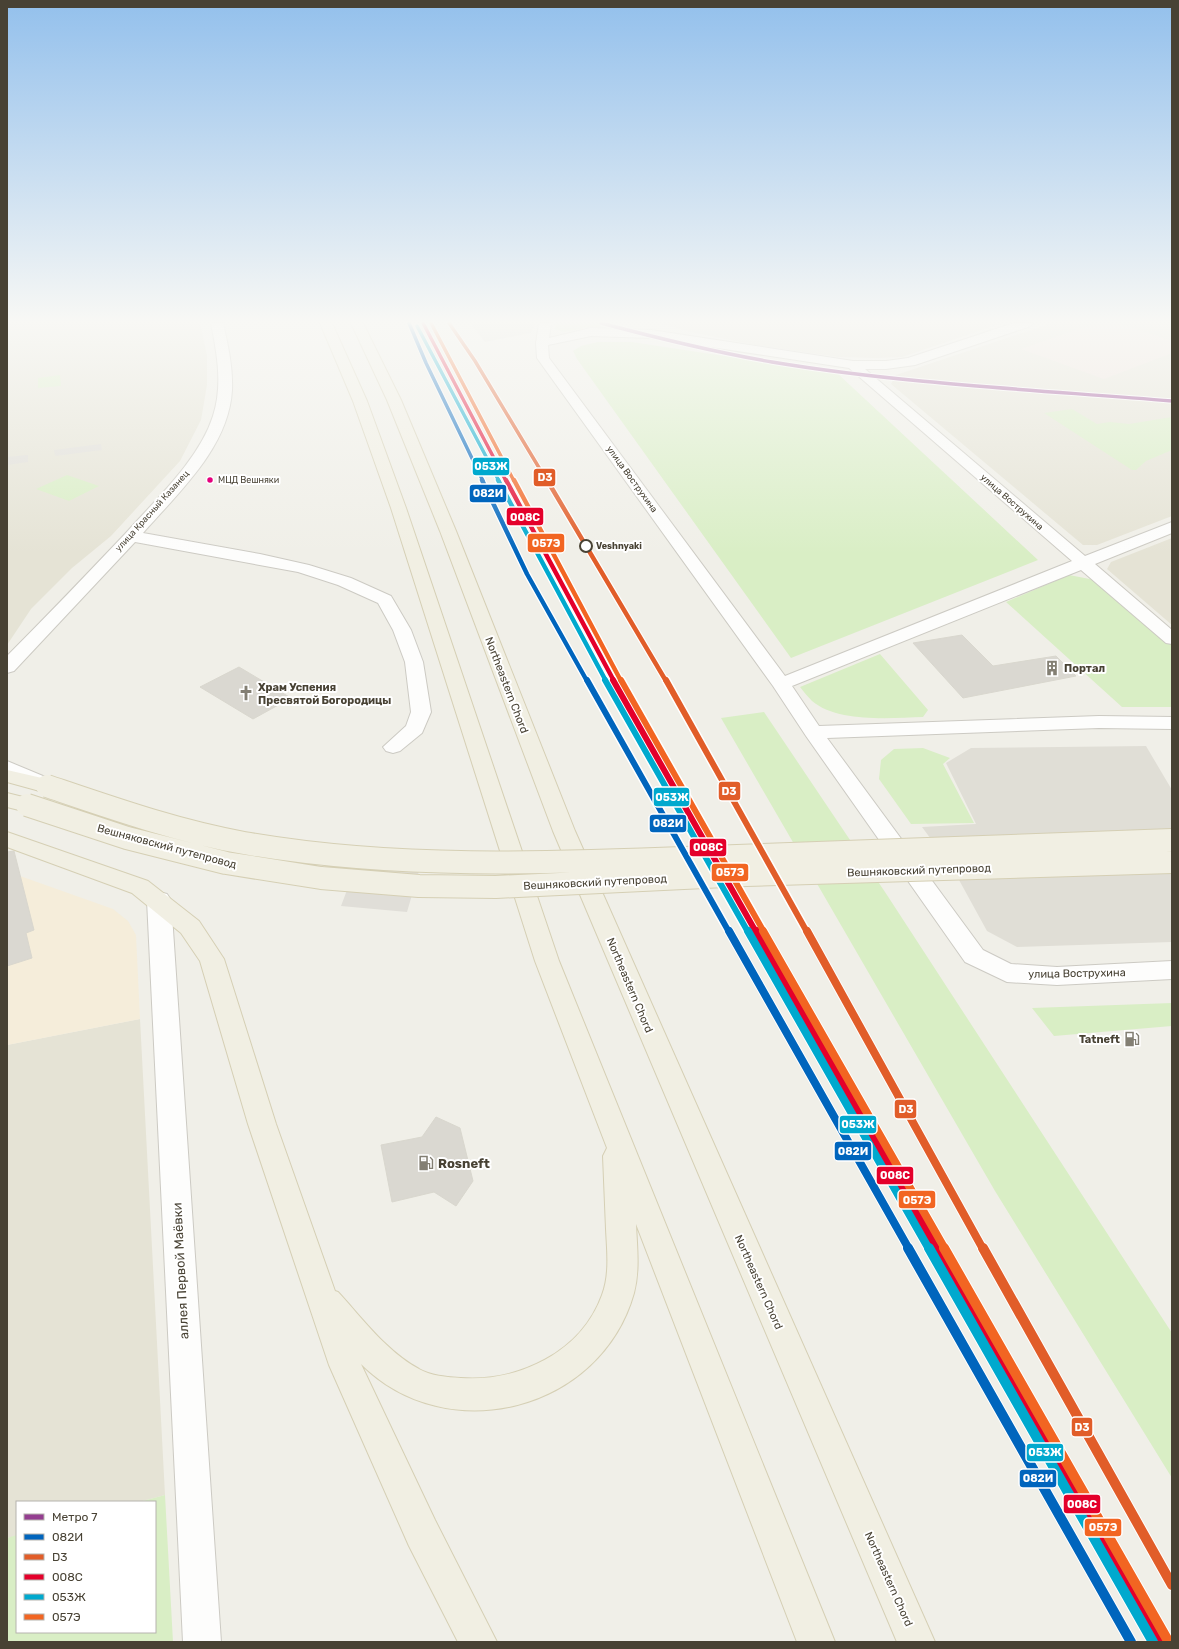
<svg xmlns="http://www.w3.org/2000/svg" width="1179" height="1649" font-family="Rubik,sans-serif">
	<rect width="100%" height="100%" fill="#f0efe8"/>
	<path fill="#e5e3d5" d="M 7,323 L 200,323 L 207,355 L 207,385 L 201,420 L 180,461 L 111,536 L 72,568 L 31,609 L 7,645 Z
		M 660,323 L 1003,323 L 902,357 L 876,358 L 838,357 L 756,345 L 690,332 Z
		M 1052,323 L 1172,323 L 1172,516 L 1097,545 L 1083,545 L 891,384 L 896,375 Z
		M 1172,538 L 1172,625 L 1107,569 L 1111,562 Z
		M 140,1019 L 165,1495 L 139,1502 L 17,1502 L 17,1536 L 7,1538 L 7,1045 Z"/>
	<path fill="#f5edda" d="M 7,860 L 13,878 L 20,876 L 113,909 L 128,921 L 136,935 L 140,1019 L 7,1045 Z"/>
	<path fill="#e0ded6" d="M 470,323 L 535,323 L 531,333 L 485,342 Z
		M 1146,746 L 1172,790 L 1172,942 L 1017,947 L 987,931 L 953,869 L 922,827 L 976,824 L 946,763 L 971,748 Z"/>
	<path fill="#f0e3dc" d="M 1096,323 L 1118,323 L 1172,341 L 1172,353 L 1104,379 L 1021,349 Z"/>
	<path fill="#d9eec5" d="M 556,323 L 614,323 L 615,324 L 612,326 L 584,328 L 564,332 L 555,329 Z
		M 598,342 L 632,342 L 837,373 L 1038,560 L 791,658 L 577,359 L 573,351 L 581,346 Z
		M 60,375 L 61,386 L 38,388 L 38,378 Z
		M 1072,409 L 1097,424 L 1110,422 L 1129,424 L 1172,417 L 1172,450 L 1146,461 L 1136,470 L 1132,470 L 1044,413 Z
		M 67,475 L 99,486 L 69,501 L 36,489 Z
		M 1069,575 L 1100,581 L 1172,645 L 1172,707 L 1122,707 L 1006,602 Z
		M 880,654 L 928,710 L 923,717 C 891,718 838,723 812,701 C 808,697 804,692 800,687 Z
		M 764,712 L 887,895 L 1172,1333 L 1172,1478 L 995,1191 L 721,718 Z
		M 923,748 L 950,758 L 943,764 L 974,823 L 911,824 L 879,779 L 881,760 L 894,749 Z
		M 1172,1003 L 1172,1026 L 1054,1036 L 1032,1008 Z
		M 165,1495 L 173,1642 L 7,1642 L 7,1538 L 17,1535 L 17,1632 L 155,1632 L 155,1502 L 139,1502 Z"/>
	<path fill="#e0ded8" d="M 101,444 L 102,450 L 55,456 L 54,450 Z
		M 28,455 L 28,462 L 7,465 L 7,457 Z
		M 361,853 L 423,857 L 407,912 L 341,906 Z"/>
	<path fill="#dad8d1" stroke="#d9d7ce" d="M 962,635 L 993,666 L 1056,656 L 1076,676 L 963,698 L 913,643 Z
		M 239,667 L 291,698 L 253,719 L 200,687 Z
		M 14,851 L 34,930 L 26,933 L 32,958 L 7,966 L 7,852 Z
		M 436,1117 L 460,1128 L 473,1181 L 456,1206 L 434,1192 L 392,1202 L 381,1145 L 422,1137 Z"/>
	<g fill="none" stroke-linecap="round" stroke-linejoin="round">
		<g stroke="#cccac3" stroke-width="2">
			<path id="minor" d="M 211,323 L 223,323 C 228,345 233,367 232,390 C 229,447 179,492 143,533 L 260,554 L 309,565 L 351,578 L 391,596 L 411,630 L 423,662 L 431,712 L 422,733 L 400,751 L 393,753 L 386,751 L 383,747 L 406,726 L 411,712 L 405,662 L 393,630 L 378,603 L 338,585 L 298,572 L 135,542 L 14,671 L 7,673 L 7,656 C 47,616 86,575 125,534 C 155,500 199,460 213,416 C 223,385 217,354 211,323 Z
				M 539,323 L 551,323 L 549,338 L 591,328 L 651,330 L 853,361 L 886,361 L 908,358 L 1014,323 L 1033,323 L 1031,326 L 915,365 L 886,369 L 865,369 L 1085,556 L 1172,522 L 1172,533 L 1095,564 L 1172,630 L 1172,644 L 1166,643 L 1081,570 L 792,686 L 819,726 L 1099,716 L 1172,717 L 1172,729 L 1099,728 L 827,738 L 983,950 L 1011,964 L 1057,967 L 1172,961 L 1172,979 L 1057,985 L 1007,982 L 965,962 L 806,736 L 773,686 L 537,358 L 536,343 ZM 591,336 L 651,338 L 849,368 L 1072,561 L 785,676 L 549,358 L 548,345 Z
				M 7,761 L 55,781 L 58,786 L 55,791 L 47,793 L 39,791 L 7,775 Z
				M 159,892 L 167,894 L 171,900 L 221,1642 L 183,1642 L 147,900 L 151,894 Z"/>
		</g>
		<g stroke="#d5cfb4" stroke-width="2">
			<path id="major" d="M 320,323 L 332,323 L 367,401 L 406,508 L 559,961 L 835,1642 L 797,1642 L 636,1224 C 637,1247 640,1270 634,1293 C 601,1411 447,1450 361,1364 L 435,1520 L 497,1642 L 458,1642 L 409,1546 L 329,1365 L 248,1124 L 200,961 L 181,933 L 132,893 L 7,847 L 7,832 L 148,881 L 199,921 L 224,959 L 276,1124 L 335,1291 L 338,1292 C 363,1319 386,1351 419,1369 C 431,1376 447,1377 461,1378 C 518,1382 581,1353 602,1295 C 610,1274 607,1251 606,1229 C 605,1205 604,1180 603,1156 L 607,1148 L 535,961 L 391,508 L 353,401 Z
				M 351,323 L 363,323 L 401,400 L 456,531 L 575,831 L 935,1642 L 897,1642 L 553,831 L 440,531 L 387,400 Z
				M 7,770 L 55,781 L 58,786 L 55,791 L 47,793 L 7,782 Z
				M 7,793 L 35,800 L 38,805 L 35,810 L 27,812 L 7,807 Z"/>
		</g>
		<use href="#minor" fill="#fdfdfc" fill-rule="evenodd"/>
		<use href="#major" fill="#f1efe3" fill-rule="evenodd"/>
		<g stroke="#d5cfb4" stroke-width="24" stroke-linecap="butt">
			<path id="major-bridge" d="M 47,786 C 112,808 177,831 244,843 C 398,870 555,863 710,857 C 864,851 1018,846 1172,840
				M 27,805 L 127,838 L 226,863 L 321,878 L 419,886 L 496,887 L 746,875 L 1172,862"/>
		</g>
		<use href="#major-bridge" stroke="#f1efe3" stroke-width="22"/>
		<g stroke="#fff" stroke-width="5.5">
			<path id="rail-1-far4" d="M 409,323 L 426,363 L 483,481"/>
		</g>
		<g stroke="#fff" stroke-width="7">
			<path id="rail-1-far3" d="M 482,480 L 527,574 L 587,681"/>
		</g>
		<g stroke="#fff" stroke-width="9">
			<path id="rail-1-far2" d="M 587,680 L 729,932"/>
		</g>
		<g stroke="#fff" stroke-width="10">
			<path id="rail-1-far1" d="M 729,931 L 909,1249"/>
		</g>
		<g stroke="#fff" stroke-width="12">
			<path id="rail-1" d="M 908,1248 L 1131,1642"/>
		</g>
		<g stroke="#fff" stroke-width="5.5">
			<path id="rail-2-far4" d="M 449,323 L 475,361 L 547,481"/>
		</g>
		<g stroke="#fff" stroke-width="7">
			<path id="rail-2-far3" d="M 547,480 L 666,681"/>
		</g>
		<g stroke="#fff" stroke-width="9">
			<path id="rail-2-far2" d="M 666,680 L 807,932"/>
		</g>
		<g stroke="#fff" stroke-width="10">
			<path id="rail-2-far1" d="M 807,931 L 983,1249"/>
		</g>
		<g stroke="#fff" stroke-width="12">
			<path id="rail-2" d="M 983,1248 L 1172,1585"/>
		</g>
		<g stroke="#fff" stroke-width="5.5">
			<path id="rail-3-far4" d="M 423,323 L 506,481"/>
		</g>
		<g stroke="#fff" stroke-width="7">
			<path id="rail-3-far3" d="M 506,480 L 614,681"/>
		</g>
		<g stroke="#fff" stroke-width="9">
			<path id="rail-3-far2" d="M 613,680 L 756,932"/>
		</g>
		<g stroke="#fff" stroke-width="10">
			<path id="rail-3-far1" d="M 756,931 L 937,1249"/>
		</g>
		<g stroke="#fff" stroke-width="12">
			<path id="rail-3" d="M 936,1248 L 1161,1642"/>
		</g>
		<g stroke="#fff" stroke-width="5.5">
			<path id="rail-4-far4" d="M 417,326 L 499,481"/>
		</g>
		<g stroke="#fff" stroke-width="7">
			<path id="rail-4-far3" d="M 498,480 L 606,681"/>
		</g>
		<g stroke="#fff" stroke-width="9">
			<path id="rail-4-far2" d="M 605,680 L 748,932"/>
		</g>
		<g stroke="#fff" stroke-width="10">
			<path id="rail-4-far1" d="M 748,931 L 929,1249"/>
		</g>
		<g stroke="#fff" stroke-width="12">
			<path id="rail-4" d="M 929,1248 L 1153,1642"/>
		</g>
		<g stroke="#fff" stroke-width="5.5">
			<path id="rail-5-far4" d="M 431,323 L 514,481"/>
		</g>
		<g stroke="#fff" stroke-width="7">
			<path id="rail-5-far3" d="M 514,480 L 621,681"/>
		</g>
		<g stroke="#fff" stroke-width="9">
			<path id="rail-5-far2" d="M 621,680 L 764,932"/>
		</g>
		<g stroke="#fff" stroke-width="10">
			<path id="rail-5-far1" d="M 763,931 L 945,1249"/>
		</g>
		<g stroke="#fff" stroke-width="12">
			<path id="rail-5" d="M 944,1248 L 1167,1639"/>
		</g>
		<use href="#rail-1-far4" stroke="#0065bd" stroke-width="3.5"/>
		<use href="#rail-1-far3" stroke="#0065bd" stroke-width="4.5"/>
		<use href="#rail-1-far2" stroke="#0065bd" stroke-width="6"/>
		<use href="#rail-1-far1" stroke="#0065bd" stroke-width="8"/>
		<use href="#rail-1" stroke="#0065bd" stroke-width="10"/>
		<use href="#rail-2-far4" stroke="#e15d29" stroke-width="3.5"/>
		<use href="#rail-2-far3" stroke="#e15d29" stroke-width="4.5"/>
		<use href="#rail-2-far2" stroke="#e15d29" stroke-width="6"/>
		<use href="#rail-2-far1" stroke="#e15d29" stroke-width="8"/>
		<use href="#rail-2" stroke="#e15d29" stroke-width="10"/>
		<use href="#rail-3-far4" stroke="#e4002b" stroke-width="3.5"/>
		<use href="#rail-3-far3" stroke="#e4002b" stroke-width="4.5"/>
		<use href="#rail-3-far2" stroke="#e4002b" stroke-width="6"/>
		<use href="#rail-3-far1" stroke="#e4002b" stroke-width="8"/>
		<use href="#rail-3" stroke="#e4002b" stroke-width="10"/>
		<use href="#rail-4-far4" stroke="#00a9ce" stroke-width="3.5"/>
		<use href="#rail-4-far3" stroke="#00a9ce" stroke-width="4.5"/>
		<use href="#rail-4-far2" stroke="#00a9ce" stroke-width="6"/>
		<use href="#rail-4-far1" stroke="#00a9ce" stroke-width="8"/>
		<use href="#rail-4" stroke="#00a9ce" stroke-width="10"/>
		<use href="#rail-5-far4" stroke="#f26522" stroke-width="3.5"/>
		<use href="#rail-5-far3" stroke="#f26522" stroke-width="4.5"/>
		<use href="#rail-5-far2" stroke="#f26522" stroke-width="6"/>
		<use href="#rail-5-far1" stroke="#f26522" stroke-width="8"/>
		<use href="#rail-5" stroke="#f26522" stroke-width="10"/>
		<g stroke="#fff" stroke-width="5.5">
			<path id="metro-1" d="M 601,323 C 657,338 714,352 772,362 C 904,384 1039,390 1172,401"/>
		</g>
		<use href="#metro-1" stroke="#943e90" stroke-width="3.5"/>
	</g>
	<linearGradient id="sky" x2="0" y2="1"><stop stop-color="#93c0ec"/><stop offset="0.58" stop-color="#f8f8f5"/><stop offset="1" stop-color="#f8f8f5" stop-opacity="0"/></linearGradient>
	<rect width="1179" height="554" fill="url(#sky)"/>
	<defs>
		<g id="building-bare" transform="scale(1.2)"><path d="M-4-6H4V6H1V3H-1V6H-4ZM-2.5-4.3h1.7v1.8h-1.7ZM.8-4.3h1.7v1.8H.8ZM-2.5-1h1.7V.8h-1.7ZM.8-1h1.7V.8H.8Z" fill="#837f73" stroke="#fff" stroke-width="2.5" paint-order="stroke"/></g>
		<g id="church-bare" transform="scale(1.2)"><path d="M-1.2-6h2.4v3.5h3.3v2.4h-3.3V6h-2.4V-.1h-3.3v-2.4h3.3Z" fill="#837f73" stroke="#fff" stroke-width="2.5" paint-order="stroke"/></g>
		<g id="fuel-bare" transform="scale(1.2)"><path d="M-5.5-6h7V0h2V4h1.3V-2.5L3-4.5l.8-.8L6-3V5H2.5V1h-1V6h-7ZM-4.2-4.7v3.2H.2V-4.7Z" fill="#837f73" stroke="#fff" stroke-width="2.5" paint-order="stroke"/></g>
	</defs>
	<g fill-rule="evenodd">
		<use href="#building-bare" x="1052" y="668"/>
		<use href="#church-bare" x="246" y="693"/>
		<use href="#fuel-bare" x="1132" y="1039"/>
		<use href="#fuel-bare" x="426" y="1163"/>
	</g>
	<circle fill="#e5007d" stroke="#fff" stroke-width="1.5" cx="210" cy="480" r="3.5"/>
	<circle fill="#fff" stroke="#484234" stroke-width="2" cx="586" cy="546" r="6"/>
	<g text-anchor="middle" stroke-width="4" stroke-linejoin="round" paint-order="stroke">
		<g font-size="9" fill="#484234" stroke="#fff">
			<text transform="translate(632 479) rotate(54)" y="3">улица Вострухина</text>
			<text transform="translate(1012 502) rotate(41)" y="3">улица Вострухина</text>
			<text transform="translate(152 511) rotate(-48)" y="3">улица Красный Казанец</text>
		</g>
		<g font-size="9" fill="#484234" stroke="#fff" text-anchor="start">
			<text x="218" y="483">МЦД Вешняки</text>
		</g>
		<g font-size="9" font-weight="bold" fill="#484234" stroke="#fff" text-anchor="start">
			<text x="596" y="549">Veshnyaki</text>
		</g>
		<g font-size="11" font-weight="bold" fill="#484234" stroke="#fff" text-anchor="start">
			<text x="1064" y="672">Портал</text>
			<text x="258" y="691">Храм Успения<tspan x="258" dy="13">Пресвятой Богородицы</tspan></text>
			<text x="1120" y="1043" text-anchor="end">Tatneft</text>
		</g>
		<g font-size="11" fill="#484234" stroke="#fff">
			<text transform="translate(507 685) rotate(69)" y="4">Northeastern Chord</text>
			<text transform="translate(167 846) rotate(15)" y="4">Вешняковский путепровод</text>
			<text transform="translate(919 870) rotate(-2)" y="4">Вешняковский путепровод</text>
			<text transform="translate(595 882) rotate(-3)" y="4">Вешняковский путепровод</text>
			<text transform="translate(1077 973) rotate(-1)" y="4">улица Вострухина</text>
			<text transform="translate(630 985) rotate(67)" y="4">Northeastern Chord</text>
			<text transform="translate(759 1282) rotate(66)" y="4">Northeastern Chord</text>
			<text transform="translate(889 1579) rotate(66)" y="4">Northeastern Chord</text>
		</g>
		<g font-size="13" font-weight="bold" fill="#484234" stroke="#fff" text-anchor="start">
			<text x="438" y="1168">Rosneft</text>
		</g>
		<g font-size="13" fill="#484234" stroke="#fff">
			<text transform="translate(180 1271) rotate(-93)" y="5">аллея Первой Маёвки</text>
		</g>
	</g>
	<g stroke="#fff" stroke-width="1.5">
		<rect x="472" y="457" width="38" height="19" rx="4" fill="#00a9ce"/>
		<rect x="533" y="468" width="23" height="19" rx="4" fill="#e15d29"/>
		<rect x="469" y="484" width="38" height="19" rx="4" fill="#0065bd"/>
		<rect x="506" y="507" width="38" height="19" rx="4" fill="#e4002b"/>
		<rect x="527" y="533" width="38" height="20" rx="4" fill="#f26522"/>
		<rect x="718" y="781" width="23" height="20" rx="4" fill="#e15d29"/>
		<rect x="653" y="787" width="37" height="20" rx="4" fill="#00a9ce"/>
		<rect x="649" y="814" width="38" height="19" rx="4" fill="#0065bd"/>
		<rect x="689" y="838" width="38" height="19" rx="4" fill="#e4002b"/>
		<rect x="711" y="863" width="38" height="19" rx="4" fill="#f26522"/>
		<rect x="894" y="1099" width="23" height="20" rx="4" fill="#e15d29"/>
		<rect x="839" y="1115" width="38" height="19" rx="4" fill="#00a9ce"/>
		<rect x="834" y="1141" width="38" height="20" rx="4" fill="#0065bd"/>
		<rect x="876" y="1166" width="38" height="19" rx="4" fill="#e4002b"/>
		<rect x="898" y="1190" width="38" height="19" rx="4" fill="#f26522"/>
		<rect x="1071" y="1417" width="22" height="20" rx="4" fill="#e15d29"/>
		<rect x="1026" y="1443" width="38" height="19" rx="4" fill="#00a9ce"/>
		<rect x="1019" y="1469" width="38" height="19" rx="4" fill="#0065bd"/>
		<rect x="1063" y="1494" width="38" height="20" rx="4" fill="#e4002b"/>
		<rect x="1084" y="1518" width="38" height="19" rx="4" fill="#f26522"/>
	</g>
	<g font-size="11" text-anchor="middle" font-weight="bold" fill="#fff">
		<text x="491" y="470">053Ж</text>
		<text x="545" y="481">D3</text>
		<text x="488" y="497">082И</text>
		<text x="525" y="521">008С</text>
		<text x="546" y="547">057Э</text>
		<text x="729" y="795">D3</text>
		<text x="672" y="801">053Ж</text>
		<text x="668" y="827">082И</text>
		<text x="708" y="851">008С</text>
		<text x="730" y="876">057Э</text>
		<text x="906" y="1113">D3</text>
		<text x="858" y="1128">053Ж</text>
		<text x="853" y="1155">082И</text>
		<text x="895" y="1179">008С</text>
		<text x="917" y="1204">057Э</text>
		<text x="1082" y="1431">D3</text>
		<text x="1045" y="1456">053Ж</text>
		<text x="1038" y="1482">082И</text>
		<text x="1082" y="1508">008С</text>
		<text x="1103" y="1531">057Э</text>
	</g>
	<rect width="1179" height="1649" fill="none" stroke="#484234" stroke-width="16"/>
	<rect x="16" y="1501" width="140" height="132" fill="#ffffff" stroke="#b6b3ae"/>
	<rect x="24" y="1514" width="20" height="6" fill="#943e90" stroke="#b6b3ae"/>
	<text x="52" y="1521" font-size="12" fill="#484234">Метро 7</text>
	<rect x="24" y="1534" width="20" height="6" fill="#0065bd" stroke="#b6b3ae"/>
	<text x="52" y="1541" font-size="12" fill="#484234">082И</text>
	<rect x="24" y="1554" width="20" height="6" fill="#e15d29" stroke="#b6b3ae"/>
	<text x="52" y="1561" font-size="12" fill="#484234">D3</text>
	<rect x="24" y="1574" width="20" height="6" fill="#e4002b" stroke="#b6b3ae"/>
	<text x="52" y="1581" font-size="12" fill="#484234">008С</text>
	<rect x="24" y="1594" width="20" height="6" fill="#00a9ce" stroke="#b6b3ae"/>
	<text x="52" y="1601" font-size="12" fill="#484234">053Ж</text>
	<rect x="24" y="1614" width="20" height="6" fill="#f26522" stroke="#b6b3ae"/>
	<text x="52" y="1621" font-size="12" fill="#484234">057Э</text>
</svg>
